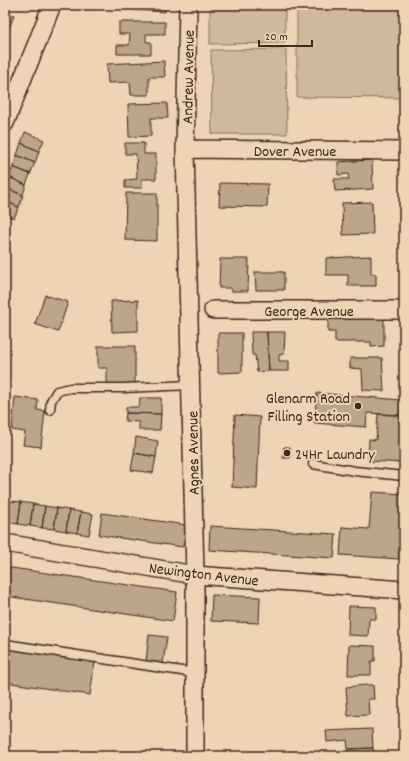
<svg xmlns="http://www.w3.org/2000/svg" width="409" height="761" font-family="Dekko,sans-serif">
	<rect width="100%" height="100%" fill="#eed4b5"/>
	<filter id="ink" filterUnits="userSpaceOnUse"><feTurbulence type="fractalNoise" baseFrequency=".025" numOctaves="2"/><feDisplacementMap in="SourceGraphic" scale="8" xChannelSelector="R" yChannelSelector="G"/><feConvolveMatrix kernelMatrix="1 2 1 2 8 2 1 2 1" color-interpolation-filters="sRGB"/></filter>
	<g filter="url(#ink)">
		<path fill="#d0b89c" stroke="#86715d" d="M 210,5 L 285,5 L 285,43 L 210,44 Z
			M 297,5 L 401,5 L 401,98 L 297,97 Z
			M 286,49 L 287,134 L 212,134 L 211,50 Z"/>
		<path fill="#bca58b" stroke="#3b2a1e" d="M 133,5 L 165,5 L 165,12 L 133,10 Z
			M 5,12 L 14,15 L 9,29 L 5,27 Z
			M 119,22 L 165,22 L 165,34 L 146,34 L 146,42 L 151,42 L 151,54 L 117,54 L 117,45 L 129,45 L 130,34 L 119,34 Z
			M 164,61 L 165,77 L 149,77 L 149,95 L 131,95 L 130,82 L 108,83 L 107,64 Z
			M 167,103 L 168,118 L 151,118 L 151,136 L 129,137 L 128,104 Z
			M 25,132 L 44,140 L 39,151 L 21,143 Z
			M 21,143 L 39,151 L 35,163 L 17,155 Z
			M 125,143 L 144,143 L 144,154 L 156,154 L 156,179 L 142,179 L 142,188 L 125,188 L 125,180 L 137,179 L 136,154 L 125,154 Z
			M 17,155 L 35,163 L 30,174 L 13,167 Z
			M 372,160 L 373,189 L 335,191 L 334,179 L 349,179 L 348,174 L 338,175 L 338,162 Z
			M 13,167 L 30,174 L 26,185 L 9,177 Z
			M 9,177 L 26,185 L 23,195 L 5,188 Z
			M 220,183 L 268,184 L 267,207 L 219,206 Z
			M 5,188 L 23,195 L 19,207 L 5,201 Z
			M 126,193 L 157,193 L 157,241 L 125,240 Z
			M 5,201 L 19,207 L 14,218 L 5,215 Z
			M 372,202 L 373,234 L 343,235 L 342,203 Z
			M 371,256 L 371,274 L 376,274 L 376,286 L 348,286 L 348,275 L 326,275 L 326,258 Z
			M 220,259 L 249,259 L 248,291 L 231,291 L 231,288 L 219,288 Z
			M 255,272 L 284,272 L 284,290 L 256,290 Z
			M 45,295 L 68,302 L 58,332 L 35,324 Z
			M 138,300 L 138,331 L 112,332 L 111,301 Z
			M 328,313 L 384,316 L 384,346 L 371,347 L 371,342 L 335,342 L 335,332 L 328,332 Z
			M 251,332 L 267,332 L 269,371 L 257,372 L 255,355 L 252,355 Z
			M 267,332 L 285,332 L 284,354 L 279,355 L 279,361 L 289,361 L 289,371 L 269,371 Z
			M 218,333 L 242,333 L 242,372 L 218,373 Z
			M 98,346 L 135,346 L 135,383 L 107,384 L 107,368 L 98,368 Z
			M 350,358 L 382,358 L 384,391 L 363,390 L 362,369 L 350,368 Z
			M 317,393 L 402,400 L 400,415 L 367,413 L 366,427 L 314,423 Z
			M 15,397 L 38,400 L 37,410 L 45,411 L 41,447 L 23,445 L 25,432 L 12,430 Z
			M 140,398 L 161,398 L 161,414 L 126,413 L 126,407 L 139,407 Z
			M 126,413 L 161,414 L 160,430 L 139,430 L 139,422 L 125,421 Z
			M 378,414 L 404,416 L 402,442 L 404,442 L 404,463 L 368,461 L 369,439 L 376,440 Z
			M 235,415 L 260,417 L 257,489 L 232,487 Z
			M 136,437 L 158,441 L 156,457 L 134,453 Z
			M 284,447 L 290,447 L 290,458 L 283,458 Z
			M 134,453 L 156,457 L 153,473 L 131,470 Z
			M 372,492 L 404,494 L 399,559 L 340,555 L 342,527 L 369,529 Z
			M 5,500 L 10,501 L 6,522 L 5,522 Z
			M 10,501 L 21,502 L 18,524 L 6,522 Z
			M 21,502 L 33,504 L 30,526 L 18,524 Z
			M 33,504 L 45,506 L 42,528 L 30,526 Z
			M 45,506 L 57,508 L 54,529 L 42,528 Z
			M 57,508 L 69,510 L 66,531 L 54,529 Z
			M 69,510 L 81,512 L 77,533 L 66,531 Z
			M 81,512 L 93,514 L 89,535 L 77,533 Z
			M 102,513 L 186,525 L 183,547 L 99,535 Z
			M 210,526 L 336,534 L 334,558 L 209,550 Z
			M 5,567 L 177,592 L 173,621 L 5,596 Z
			M 212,595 L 260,597 L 259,623 L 211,621 Z
			M 349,606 L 376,607 L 376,619 L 369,619 L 368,636 L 348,635 Z
			M 149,635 L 167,637 L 163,663 L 146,661 Z
			M 349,645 L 375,646 L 375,661 L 371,661 L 371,675 L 348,675 Z
			M 5,647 L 95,661 L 90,695 L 5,682 Z
			M 367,685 L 373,685 L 374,699 L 368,699 L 369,715 L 348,716 L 346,687 Z
			M 372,729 L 373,748 L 348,749 L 347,740 L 327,742 L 326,731 Z
			M 373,748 L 374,756 L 328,756 L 328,754 L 348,753 L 348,749 Z"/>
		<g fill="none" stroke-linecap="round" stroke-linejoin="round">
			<g stroke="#3b2a1e" stroke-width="11">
				<path id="service" d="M 50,410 L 51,401 L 57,391 L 70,388 L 124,388 L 191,385
					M 313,464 L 355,471 L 404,476
					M 5,644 L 195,673"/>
			</g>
			<g stroke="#3b2a1e" stroke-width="20">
				<path id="minor" d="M 188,5 L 185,149 L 195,575 L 195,756
					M 5,123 L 52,5
					M 185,149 L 404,151
					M 213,310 L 404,310
					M 5,543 L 195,575 L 404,590"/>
			</g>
			<use href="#service" stroke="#eed4b5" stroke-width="8"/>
			<use href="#minor" stroke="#eed4b5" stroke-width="17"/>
		</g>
	</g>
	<g fill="#3b2a1e" stroke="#eed4b5" stroke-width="1.5">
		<circle cx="358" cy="406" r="4"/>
		<circle cx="287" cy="453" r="4"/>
	</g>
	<g text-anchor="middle" stroke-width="4" stroke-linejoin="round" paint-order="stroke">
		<g font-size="16" fill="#3b2a1e" stroke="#eed4b5">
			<text transform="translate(187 77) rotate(-89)" y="6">Andrew Avenue</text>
			<text x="295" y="156">Dover Avenue</text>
			<text x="309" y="316">George Avenue</text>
			<text transform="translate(192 453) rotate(-91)" y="6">Agnes Avenue</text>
			<text transform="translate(204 573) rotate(7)" y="6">Newington Avenue</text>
		</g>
		<g font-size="16" fill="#3b2a1e" stroke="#eed4b5" text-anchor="end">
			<text x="350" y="403">Glenarm Road<tspan x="350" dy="18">Filling Station</tspan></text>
			<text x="295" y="459" text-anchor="start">24Hr Laundry</text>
		</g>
	</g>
	<rect width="409" height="761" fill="none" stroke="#eed4b5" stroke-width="20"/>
	<rect x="10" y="10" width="389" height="741" fill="none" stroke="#3b2a1e" stroke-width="1.5" filter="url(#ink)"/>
	<path d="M259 40v6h53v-6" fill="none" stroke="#3b2a1e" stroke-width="2"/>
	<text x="265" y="40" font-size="12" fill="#3b2a1e" stroke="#eed4b5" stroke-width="3" paint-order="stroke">20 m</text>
</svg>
